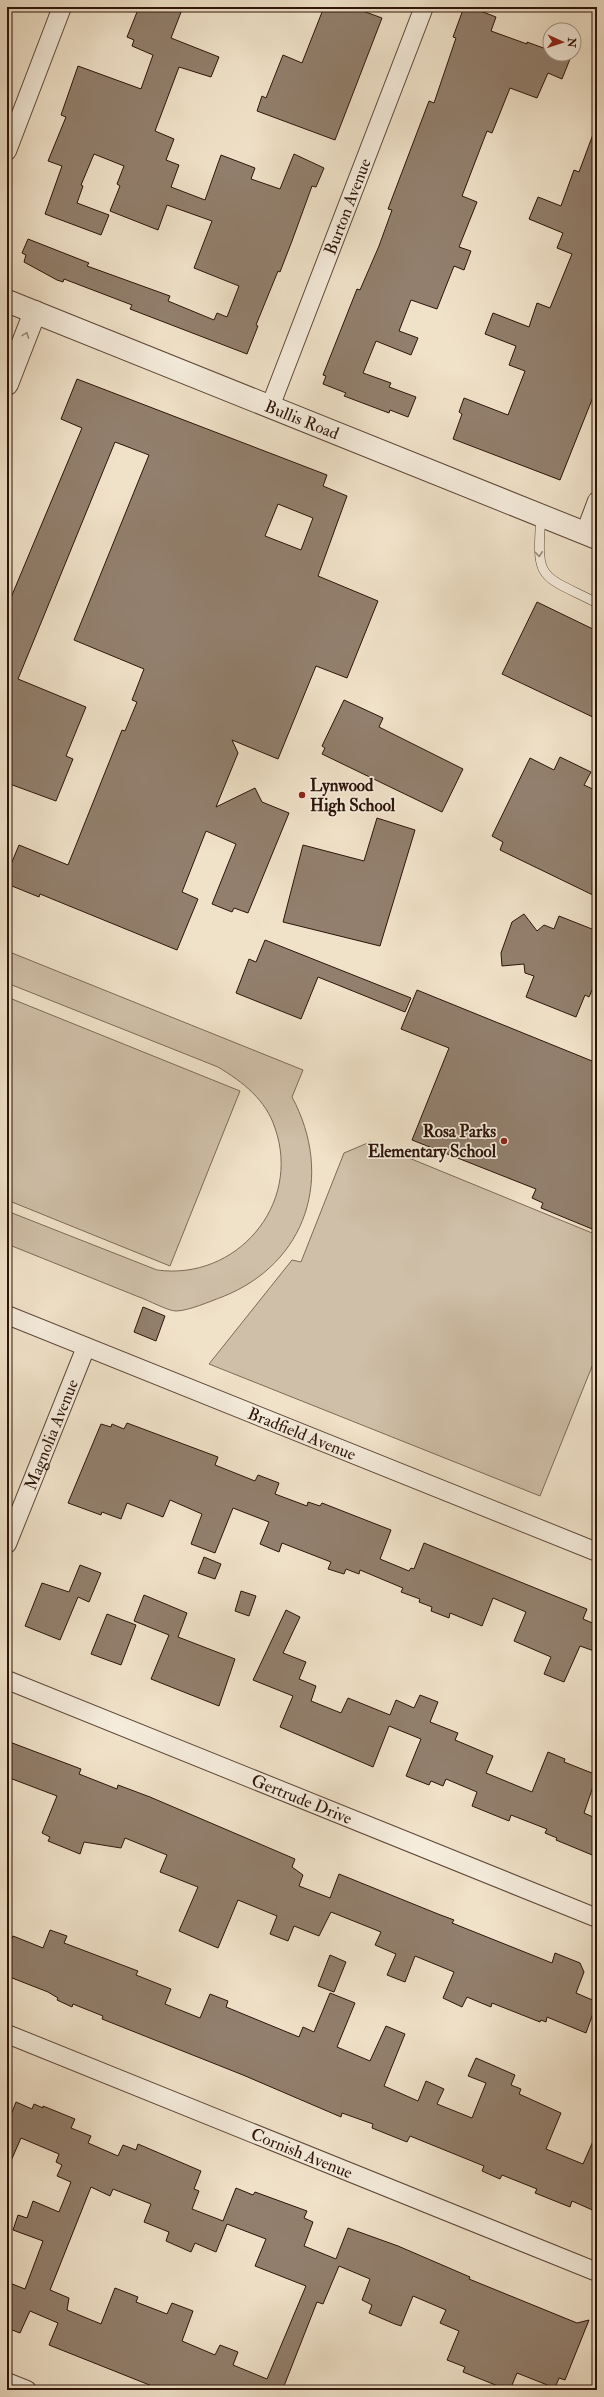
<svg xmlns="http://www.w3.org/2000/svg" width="604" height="2397" font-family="'IM FELL Double Pica',serif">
	<rect width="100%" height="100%" fill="#f0e2c9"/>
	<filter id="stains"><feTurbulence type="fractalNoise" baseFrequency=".005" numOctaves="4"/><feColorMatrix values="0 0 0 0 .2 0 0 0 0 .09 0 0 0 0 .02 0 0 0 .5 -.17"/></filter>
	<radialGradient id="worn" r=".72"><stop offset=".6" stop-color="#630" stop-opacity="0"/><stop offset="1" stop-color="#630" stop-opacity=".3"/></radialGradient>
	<path fill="#cfbfa8" stroke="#7e6a58" d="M 7,951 L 303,1070 L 292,1097 C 334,1175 308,1263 222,1297 C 211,1301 188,1311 176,1311 C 168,1311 148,1300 139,1297 C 95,1279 51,1262 7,1244 L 7,1211 L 157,1270 C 236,1281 302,1205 275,1128 C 266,1100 243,1082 218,1067 L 7,983 Z
		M 7,997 L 240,1091 L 170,1266 L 7,1200 Z
		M 370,1142 L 597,1235 L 597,1354 L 540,1496 L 209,1364 L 292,1260 L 301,1262 L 344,1153 Z"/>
	<path fill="#927f6d" stroke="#2d1409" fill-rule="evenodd" d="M 139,7 L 183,7 L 171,38 L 219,57 L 211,77 L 179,67 L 155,131 L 174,139 L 166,160 L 179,165 L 171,187 L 205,200 L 221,155 L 255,168 L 251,179 L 280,189 L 294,154 L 324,168 L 316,187 L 312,186 L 292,241 L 280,272 L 278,271 L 256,325 L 258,326 L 247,354 L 130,309 L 132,305 L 64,279 L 63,282 L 57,280 L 24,262 L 26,255 L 22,253 L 28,239 L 89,263 L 87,266 L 170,296 L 168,301 L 214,320 L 217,313 L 227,317 L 239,286 L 194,268 L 212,221 L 167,205 L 158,230 L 110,211 L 120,186 L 117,184 L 124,166 L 94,154 L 81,185 L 83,186 L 77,203 L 109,215 L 101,235 L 45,214 L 62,166 L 48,161 L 66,117 L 61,115 L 78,66 L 141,89 L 153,55 L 132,46 L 134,40 L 127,37 Z
		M 324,7 L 352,7 L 382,18 L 335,140 L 257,111 L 262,96 L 266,98 L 283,55 L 302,63 Z
		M 464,7 L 470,7 L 496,17 L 491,31 L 527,44 L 527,42 L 549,50 L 550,48 L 550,54 L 572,54 L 562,79 L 548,73 L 537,98 L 510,88 L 492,133 L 487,131 L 462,196 L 477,202 L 459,247 L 471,251 L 464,270 L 454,266 L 437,309 L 411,300 L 399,331 L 418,338 L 411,355 L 376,341 L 363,373 L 391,383 L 389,387 L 416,397 L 408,417 L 390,410 L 389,413 L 344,396 L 346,393 L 323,384 L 326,376 L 323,375 L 357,289 L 360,290 L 379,246 L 392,210 L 388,209 L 429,101 L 434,103 L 456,38 L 453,37 Z
		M 595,129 L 597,130 L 597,387 L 560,480 L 453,439 L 462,414 L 459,412 L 464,398 L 508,415 L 525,371 L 509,365 L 516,346 L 485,334 L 493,313 L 529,327 L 537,303 L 550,308 L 572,254 L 557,248 L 563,233 L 529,219 L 538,197 L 561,206 L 574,170 L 579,172 Z
		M 77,379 L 327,475 L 323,486 L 347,496 L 318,576 L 378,601 L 347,678 L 316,666 L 278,759 L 232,740 L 238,753 L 216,807 L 255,788 L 262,802 L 289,813 L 248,913 L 234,908 L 232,912 L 212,904 L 236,844 L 206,831 L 182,892 L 198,899 L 177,950 L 40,894 L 39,897 L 7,884 L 7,874 L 19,845 L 68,865 L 122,730 L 125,731 L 137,702 L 132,700 L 144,669 L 74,640 L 149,455 L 115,442 L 18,679 L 86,707 L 66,756 L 73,759 L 56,801 L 7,783 L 7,607 L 82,428 L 61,419 ZM 278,504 L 313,518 L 301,550 L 265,536 Z
		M 537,602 L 597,631 L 597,719 L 502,674 Z
		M 344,700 L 383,718 L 379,727 L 463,769 L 442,812 L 322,754 L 325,748 L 322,746 Z
		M 560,757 L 591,772 L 584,785 L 597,791 L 597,897 L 500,850 L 503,842 L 492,836 L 530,758 L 554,770 Z
		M 377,818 L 415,830 L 380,946 L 283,922 L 303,845 L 364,861 Z
		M 524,914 L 537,931 L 544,925 L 554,929 L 559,916 L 597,931 L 597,979 L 589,997 L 585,995 L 576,1017 L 526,997 L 534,976 L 525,973 L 524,964 L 502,966 L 501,953 L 512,922 Z
		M 265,940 L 411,998 L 405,1012 L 318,977 L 301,1019 L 236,993 L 249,959 L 256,962 Z
		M 417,990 L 597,1063 L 597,1231 L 541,1208 L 543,1203 L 532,1198 L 536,1189 L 412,1140 L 449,1048 L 401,1029 Z
		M 143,1307 L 165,1316 L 156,1341 L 134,1332 Z
		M 127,1423 L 218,1457 L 215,1465 L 255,1481 L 258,1475 L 279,1483 L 275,1494 L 307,1506 L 308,1502 L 320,1506 L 322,1503 L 391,1530 L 380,1559 L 409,1571 L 411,1568 L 414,1569 L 424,1543 L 587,1609 L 583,1619 L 597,1625 L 597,1652 L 580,1646 L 564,1682 L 544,1674 L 551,1657 L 514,1641 L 526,1612 L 493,1598 L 482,1626 L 450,1613 L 449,1618 L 431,1611 L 432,1607 L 419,1602 L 420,1599 L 401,1592 L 403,1588 L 360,1570 L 359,1574 L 346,1569 L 344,1574 L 328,1569 L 331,1562 L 282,1543 L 279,1552 L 260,1544 L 269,1522 L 233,1508 L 215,1553 L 191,1544 L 202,1514 L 170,1500 L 163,1517 L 127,1503 L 121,1519 L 102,1512 L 101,1515 L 68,1503 L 101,1424 L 111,1427 L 112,1424 L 124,1429 Z
		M 204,1557 L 221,1564 L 215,1579 L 198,1573 Z
		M 80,1565 L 101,1573 L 89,1602 L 78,1597 L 60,1640 L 25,1626 L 42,1583 L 69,1592 Z
		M 241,1591 L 256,1596 L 249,1616 L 235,1611 Z
		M 144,1595 L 187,1613 L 178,1637 L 235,1659 L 219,1706 L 151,1679 L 169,1635 L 134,1621 Z
		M 286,1610 L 300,1617 L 283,1653 L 306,1662 L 299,1679 L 316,1686 L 311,1701 L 341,1713 L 348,1698 L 390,1715 L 396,1700 L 414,1708 L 420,1695 L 438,1702 L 430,1722 L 458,1733 L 455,1740 L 493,1756 L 486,1773 L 532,1792 L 548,1752 L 565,1759 L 564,1762 L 597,1775 L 584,1813 L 593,1817 L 597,1807 L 597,1857 L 556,1840 L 557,1838 L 545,1833 L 547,1829 L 511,1815 L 509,1821 L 472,1806 L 477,1792 L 446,1779 L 443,1786 L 431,1781 L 429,1785 L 406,1776 L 421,1739 L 389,1726 L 373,1767 L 280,1727 L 293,1696 L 253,1680 Z
		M 107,1614 L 136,1625 L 121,1665 L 91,1654 Z
		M 7,1741 L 81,1769 L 79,1774 L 117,1789 L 118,1785 L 150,1797 L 295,1859 L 292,1867 L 303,1875 L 299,1886 L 330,1898 L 339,1874 L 438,1914 L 454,1920 L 452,1923 L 552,1963 L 555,1953 L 580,1963 L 584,1972 L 576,1993 L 597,2002 L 586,2033 L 547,2017 L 546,2022 L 541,2020 L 540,2022 L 492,2003 L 491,2007 L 467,1997 L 462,2007 L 443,1998 L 454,1972 L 415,1956 L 405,1982 L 387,1975 L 396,1954 L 375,1945 L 381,1932 L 331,1912 L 319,1936 L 294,1926 L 288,1941 L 270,1934 L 277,1916 L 238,1900 L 218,1948 L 179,1931 L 198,1887 L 160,1872 L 167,1855 L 125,1838 L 121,1848 L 84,1842 L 80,1854 L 48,1841 L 50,1837 L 42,1833 L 57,1796 L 7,1777 Z
		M 50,1930 L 67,1936 L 64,1943 L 138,1971 L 136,1975 L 171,1989 L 165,2004 L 200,2018 L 210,1994 L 228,2001 L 226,2007 L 299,2037 L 303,2027 L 314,2032 L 330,1993 L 355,2003 L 337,2047 L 370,2061 L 386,2026 L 405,2034 L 384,2086 L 418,2101 L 426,2081 L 444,2089 L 437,2104 L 472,2118 L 486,2083 L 468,2076 L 476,2058 L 515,2075 L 511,2085 L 521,2089 L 519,2094 L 561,2113 L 546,2149 L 583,2164 L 597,2132 L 597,2212 L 572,2201 L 570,2207 L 535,2193 L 537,2189 L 502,2175 L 500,2179 L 482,2171 L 484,2166 L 410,2136 L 407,2142 L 372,2128 L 373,2124 L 342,2113 L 341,2117 L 243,2075 L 102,2019 L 103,2016 L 73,2004 L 72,2007 L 57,2000 L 58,1998 L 48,1992 L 7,1976 L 7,1951 L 13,1936 L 43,1948 Z
		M 330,1955 L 346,1962 L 334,1992 L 318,1986 Z
		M 16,2102 L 32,2109 L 34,2104 L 43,2108 L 43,2106 L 75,2119 L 71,2128 L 91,2136 L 88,2143 L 118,2156 L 123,2145 L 136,2150 L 138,2144 L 201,2171 L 194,2189 L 199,2191 L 192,2209 L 223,2221 L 236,2188 L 253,2195 L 255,2192 L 307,2211 L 304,2218 L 313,2222 L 304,2246 L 336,2259 L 348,2228 L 398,2246 L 470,2277 L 469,2279 L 577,2323 L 589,2320 L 565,2380 L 559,2378 L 555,2388 L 517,2373 L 510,2390 L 508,2390 L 463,2372 L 465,2367 L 447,2360 L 459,2331 L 440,2323 L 446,2310 L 413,2296 L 401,2326 L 395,2324 L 369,2313 L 372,2305 L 362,2300 L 370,2279 L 339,2266 L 323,2304 L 317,2302 L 284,2386 L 293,2390 L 162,2390 L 49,2345 L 58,2323 L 30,2311 L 20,2333 L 7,2328 L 7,2282 L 25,2289 L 43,2241 L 13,2230 L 18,2215 L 27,2218 L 33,2201 L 59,2212 L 71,2182 L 57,2176 L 62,2165 L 56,2162 L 59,2154 L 21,2138 L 7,2170 L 7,2125 ZM 91,2187 L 110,2196 L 113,2189 L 151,2204 L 144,2222 L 169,2232 L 166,2241 L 191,2252 L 195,2243 L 216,2252 L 227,2224 L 266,2239 L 255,2266 L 306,2286 L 267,2379 L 233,2365 L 238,2352 L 220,2345 L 215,2355 L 182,2341 L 193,2311 L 172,2303 L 167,2314 L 136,2302 L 138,2297 L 115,2288 L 101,2324 L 67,2310 L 69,2298 L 50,2290 Z"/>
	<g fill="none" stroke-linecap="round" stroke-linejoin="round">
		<g stroke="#5e4839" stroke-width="10">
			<path id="service" d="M 541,516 C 536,582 540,574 597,603"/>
		</g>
		<g stroke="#5e4839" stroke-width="20">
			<g id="minor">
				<path d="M 7,151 L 62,7"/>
				<path id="s1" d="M 270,407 L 424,7"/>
				<path d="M 585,533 L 597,501"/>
				<path id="s2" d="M 7,1315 L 597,1552"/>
				<path id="s3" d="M 7,1544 L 86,1347"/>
				<path id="s4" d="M 7,1680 L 597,1918"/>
				<path id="s5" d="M 7,2034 L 597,2272"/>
				<path d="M 7,2382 L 27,2390"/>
			</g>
		</g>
		<g stroke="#5e4839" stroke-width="24">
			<g id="tertiary">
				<path id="s6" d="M 7,301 L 597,538"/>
				<path d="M 7,384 L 35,312"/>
			</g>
		</g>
		<use href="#service" stroke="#f5ecdc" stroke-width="9"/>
		<use href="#minor" stroke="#f5ecdc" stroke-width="18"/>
		<use href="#tertiary" stroke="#f5ecdc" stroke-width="22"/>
	</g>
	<defs><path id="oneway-chevron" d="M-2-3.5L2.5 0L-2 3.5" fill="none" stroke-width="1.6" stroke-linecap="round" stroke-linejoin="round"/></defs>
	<g stroke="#9b8b7d">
		<use href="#oneway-chevron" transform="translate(26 335) rotate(-69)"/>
		<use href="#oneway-chevron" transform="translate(539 554) rotate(86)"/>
	</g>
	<g fill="#8f2418" stroke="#f5ecdc" stroke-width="1.5">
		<circle cx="302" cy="795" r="4"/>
		<circle cx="504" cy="1141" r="4"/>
	</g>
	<g text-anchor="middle" stroke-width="3.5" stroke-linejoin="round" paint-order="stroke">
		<g font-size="17" fill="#2d1409" stroke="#f5ecdc">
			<text dy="6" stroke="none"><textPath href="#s1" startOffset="215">Burton Avenue</textPath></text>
			<text dy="6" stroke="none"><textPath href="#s6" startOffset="318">Bullis Road</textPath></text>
			<text dy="6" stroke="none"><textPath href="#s2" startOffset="318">Bradfield Avenue</textPath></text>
			<text dy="6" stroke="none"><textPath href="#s3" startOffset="118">Magnolia Avenue</textPath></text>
			<text dy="6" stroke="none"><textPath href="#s4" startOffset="318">Gertrude Drive</textPath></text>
			<text dy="6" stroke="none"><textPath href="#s5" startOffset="318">Cornish Avenue</textPath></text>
		</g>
		<g font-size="17" font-weight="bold" fill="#2d1409" stroke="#f5ecdc" text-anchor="start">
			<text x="310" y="791">Lynwood<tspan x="310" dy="20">High School</tspan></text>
			<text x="496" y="1137" text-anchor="end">Rosa Parks<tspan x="496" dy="20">Elementary School</tspan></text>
		</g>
	</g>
	<rect width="604" height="2397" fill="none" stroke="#f0e2c9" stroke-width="24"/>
	<rect x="8" y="8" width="588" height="2381" fill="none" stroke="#2d1409" stroke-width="2"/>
	<rect x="12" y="12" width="580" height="2373" fill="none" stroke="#2d1409"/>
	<g transform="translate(562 42) rotate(93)"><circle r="19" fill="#f5ecdc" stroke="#a59688"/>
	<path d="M0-3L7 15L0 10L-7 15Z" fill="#8f2418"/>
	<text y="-6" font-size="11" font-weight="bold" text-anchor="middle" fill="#2d1409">N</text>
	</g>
	<rect width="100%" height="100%" filter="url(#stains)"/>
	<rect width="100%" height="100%" fill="url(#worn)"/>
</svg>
